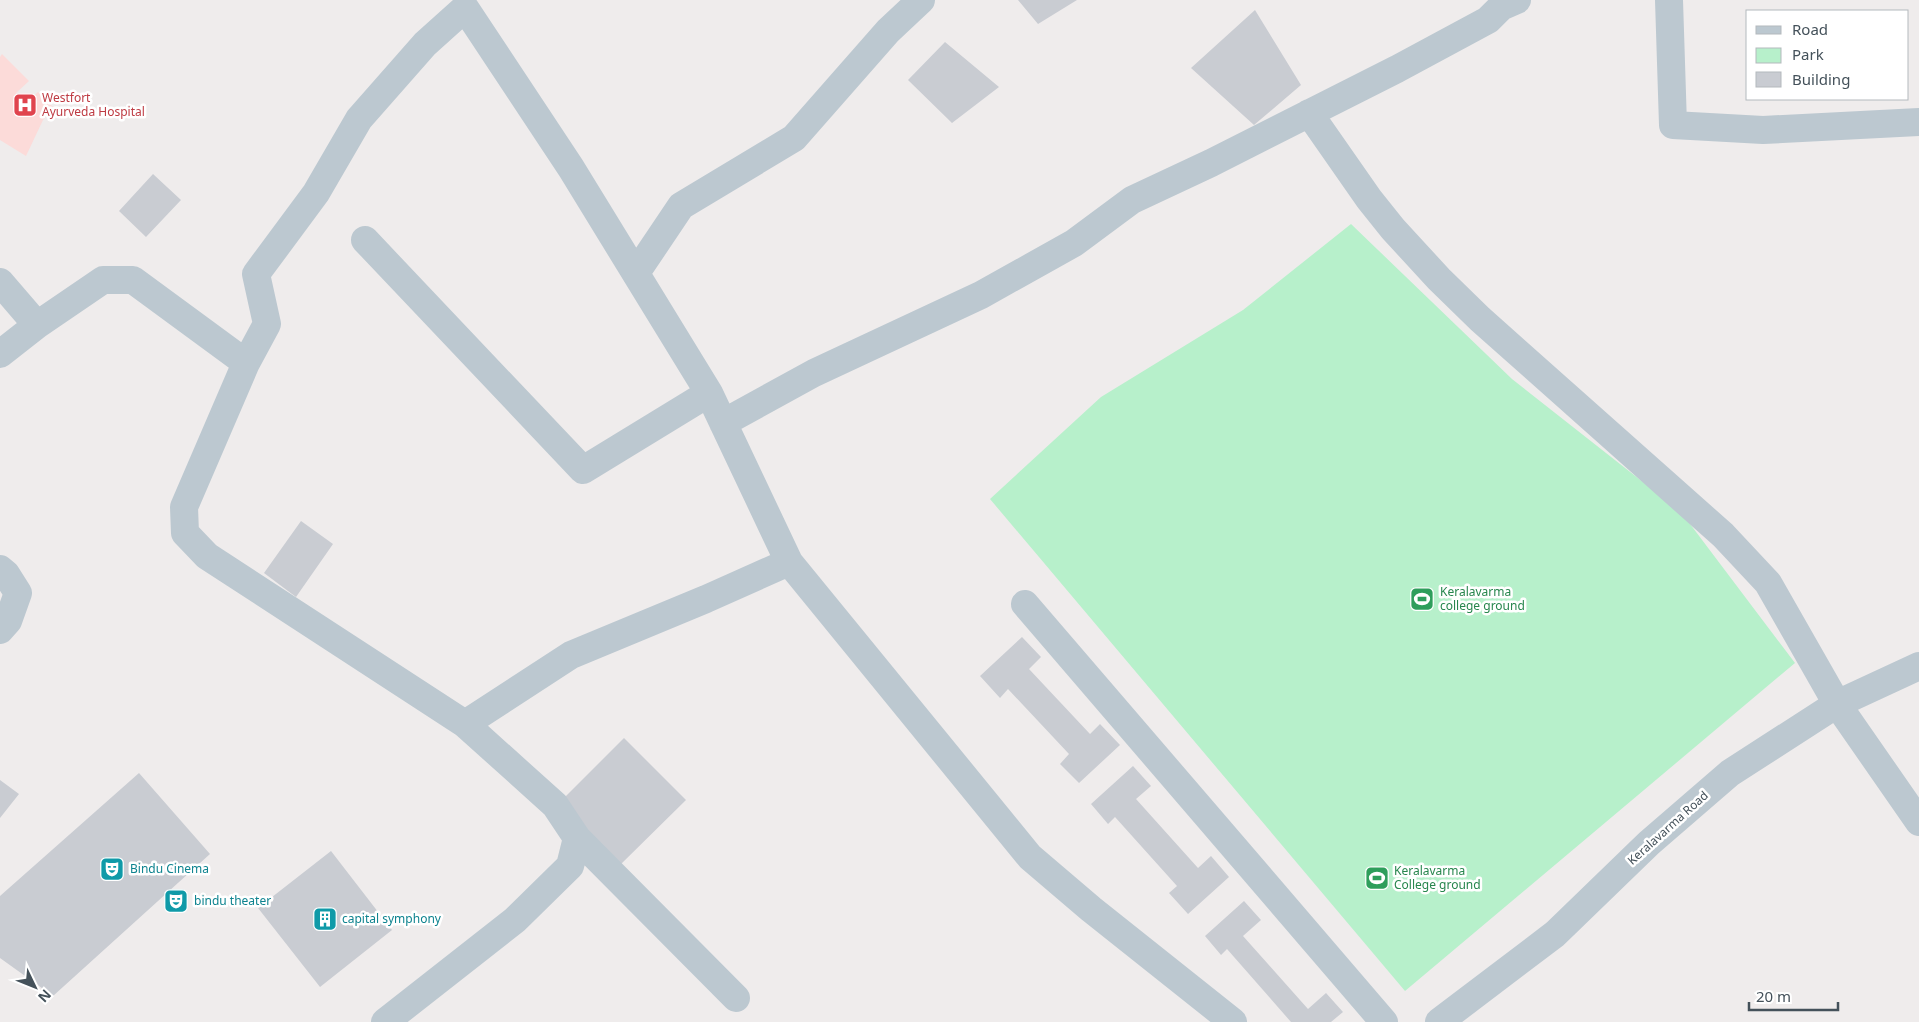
<svg xmlns="http://www.w3.org/2000/svg" width="1919" height="1022" font-family="'Noto Sans',sans-serif">
	<rect width="100%" height="100%" fill="#efecec"/>
	<path fill="#fcdbd9" d="M 2,54 L 29,81 L 16,93 L 26,103 L 38,92 L 53,107 L 43,120 L 26,156 L 0,140 L 0,57 Z"/>
	<path fill="#b7f0cb" d="M 1351,224 L 1512,379 L 1681,512 L 1795,663 L 1405,991 L 990,499 L 1101,397 L 1243,310 Z"/>
	<path fill="#c9ccd2" d="M 1018,0 L 1077,0 L 1038,24 Z
		M 1255,10 L 1301,85 L 1254,125 L 1191,68 Z
		M 945,42 L 999,87 L 952,123 L 908,80 Z
		M 153,174 L 181,200 L 146,237 L 119,211 Z
		M 301,521 L 333,544 L 296,597 L 264,573 Z
		M 1022,637 L 1041,657 L 1029,669 L 1090,734 L 1100,724 L 1120,745 L 1079,783 L 1060,764 L 1069,754 L 1008,689 L 1000,698 L 980,676 Z
		M 624,738 L 686,800 L 618,867 L 559,803 Z
		M 1133,766 L 1151,786 L 1136,799 L 1198,868 L 1211,856 L 1229,877 L 1188,914 L 1169,893 L 1177,886 L 1115,817 L 1108,824 L 1091,804 Z
		M 139,773 L 210,854 L 53,996 L 0,958 L 0,896 Z
		M 0,780 L 19,794 L 0,818 Z
		M 331,851 L 392,930 L 320,987 L 258,908 Z
		M 1244,901 L 1261,920 L 1243,936 L 1308,1009 L 1326,993 L 1343,1012 L 1331,1022 L 1291,1022 L 1227,949 L 1221,955 L 1205,936 Z"/>
	<g fill="none" stroke-linecap="round" stroke-linejoin="round">
		<path stroke="#bcc8d0" stroke-width="28" d="M 1669,0 L 1673,125 L 1763,130 L 1919,122
			M 1309,113 L 1369,199 L 1393,229 L 1439,279 L 1480,319 L 1723,535 L 1768,583 L 1837,704 L 1919,822
			M 365,240 L 583,470 L 709,393
			M 636,273 L 681,206 L 794,138 L 888,31 L 921,0
			M 0,282 L 37,325
			M 0,354 L 37,325 L 103,280 L 133,280 L 246,363
			M 723,423 L 814,373 L 981,295 L 1074,243 L 1132,200 L 1211,163 L 1397,69 L 1488,20 L 1501,7 L 1517,0
			M 789,562 L 1030,857 L 1091,909 L 1233,1022
			M 0,569 L 6,574 L 18,593 L 8,621 L 0,630
			M 1025,604 L 1384,1022
			M 577,838 L 736,998
			M 385,1022 L 515,920 L 570,866 L 577,838 L 555,805 L 465,724 L 571,655 L 706,599 L 789,562 L 709,393 L 571,168 L 465,8 L 425,44 L 359,119 L 316,193 L 256,274 L 267,324 L 246,363 L 184,507 L 185,533 L 207,556 L 465,724
			M 1439,1022 L 1555,934 L 1649,843 L 1730,773 L 1837,704 L 1919,666"/>
	</g>
	<defs>
		<g id="hospital-square" transform="scale(1.25)"><rect x="-9" y="-9" width="18" height="18" rx="4" fill="#e0444e" stroke="#fff"/><path d="M-5-5h3v3.5h4V-5h3V5h-3V1.5h-4V5h-3Z" fill="#fff"/></g>
		<g id="stadium-square" transform="scale(1.25)"><rect x="-9" y="-9" width="18" height="18" rx="4" fill="#2e9e5b" stroke="#fff"/><path d="M0-5a6.5 5 0 1 0 0 10a6.5 5 0 1 0 0-10ZM-3.5-1.8h7v3.6h-7Z" fill="#fff"/></g>
		<g id="theatre-square" transform="scale(1.25)"><rect x="-9" y="-9" width="18" height="18" rx="4" fill="#0f9aa8" stroke="#fff"/><path d="M-5-5.5Q0-4 5-5.5V0Q5 5 0 6Q-5 5-5 0ZM-3.3-2.5H-1v1.5H-3.3ZM1-2.5H3.3v1.5H1ZM-2.8 1Q0 5.5 2.8 1Z" fill="#fff"/></g>
		<g id="building-square" transform="scale(1.25)"><rect x="-9" y="-9" width="18" height="18" rx="4" fill="#0f9aa8" stroke="#fff"/><path d="M-4-6H4V6H1V3H-1V6H-4ZM-2.5-4.3h1.7v1.8h-1.7ZM.8-4.3h1.7v1.8H.8ZM-2.5-1h1.7V.8h-1.7ZM.8-1h1.7V.8H.8Z" fill="#fff"/></g>
	</defs>
	<g fill-rule="evenodd">
		<use href="#hospital-square" x="25" y="105"/>
		<use href="#stadium-square" x="1422" y="599"/>
		<use href="#theatre-square" x="112" y="869"/>
		<use href="#stadium-square" x="1377" y="878"/>
		<use href="#theatre-square" x="176" y="901"/>
		<use href="#building-square" x="325" y="919"/>
	</g>
	<g text-anchor="middle" stroke-width="5" stroke-linejoin="round" paint-order="stroke">
		<g font-size="12" fill="#be3a42" stroke="#fff" text-anchor="start">
			<text x="42" y="102">Westfort<tspan x="42" dy="14">Ayurveda Hospital</tspan></text>
		</g>
		<g font-size="12" fill="#27864d" stroke="#fff" text-anchor="start">
			<text x="1440" y="596">Keralavarma<tspan x="1440" dy="14">college ground</tspan></text>
			<text x="1394" y="875">Keralavarma<tspan x="1394" dy="14">College ground</tspan></text>
		</g>
		<g font-size="12" fill="#44515a" stroke="#fff">
			<text transform="translate(1668 828) rotate(-42)" y="4">Keralavarma Road</text>
		</g>
		<g font-size="12" fill="#0d838f" stroke="#fff" text-anchor="start">
			<text x="130" y="873">Bindu Cinema</text>
			<text x="194" y="905">bindu theater</text>
			<text x="342" y="923">capital symphony</text>
		</g>
	</g>
	<rect x="1746" y="10" width="162" height="90" fill="#ffffff" stroke="#b4b9bd"/>
	<rect x="1756" y="26" width="25" height="8" fill="#bcc8d0" stroke="#b4b9bd"/>
	<text x="1792" y="35" font-size="15" fill="#44515a">Road</text>
	<rect x="1756" y="48" width="25" height="15" fill="#b7f0cb" stroke="#b4b9bd"/>
	<text x="1792" y="60" font-size="15" fill="#44515a">Park</text>
	<rect x="1756" y="72" width="25" height="15" fill="#c9ccd2" stroke="#b4b9bd"/>
	<text x="1792" y="85" font-size="15" fill="#44515a">Building</text>
	<g transform="translate(35 987) rotate(133)" stroke="#ffffff" stroke-width="4" paint-order="stroke">
	<path d="M0-4L9 19L0 12L-9 19Z" fill="#44515a"/>
	<text y="-8" font-size="14" font-weight="bold" text-anchor="middle" fill="#44515a">N</text>
	</g>
	<path d="M1749 1002v8h89v-8" fill="none" stroke="#44515a" stroke-width="2.5"/>
	<text x="1756" y="1002" font-size="15" fill="#44515a" stroke="#ffffff" stroke-width="4" paint-order="stroke">20 m</text>
</svg>
